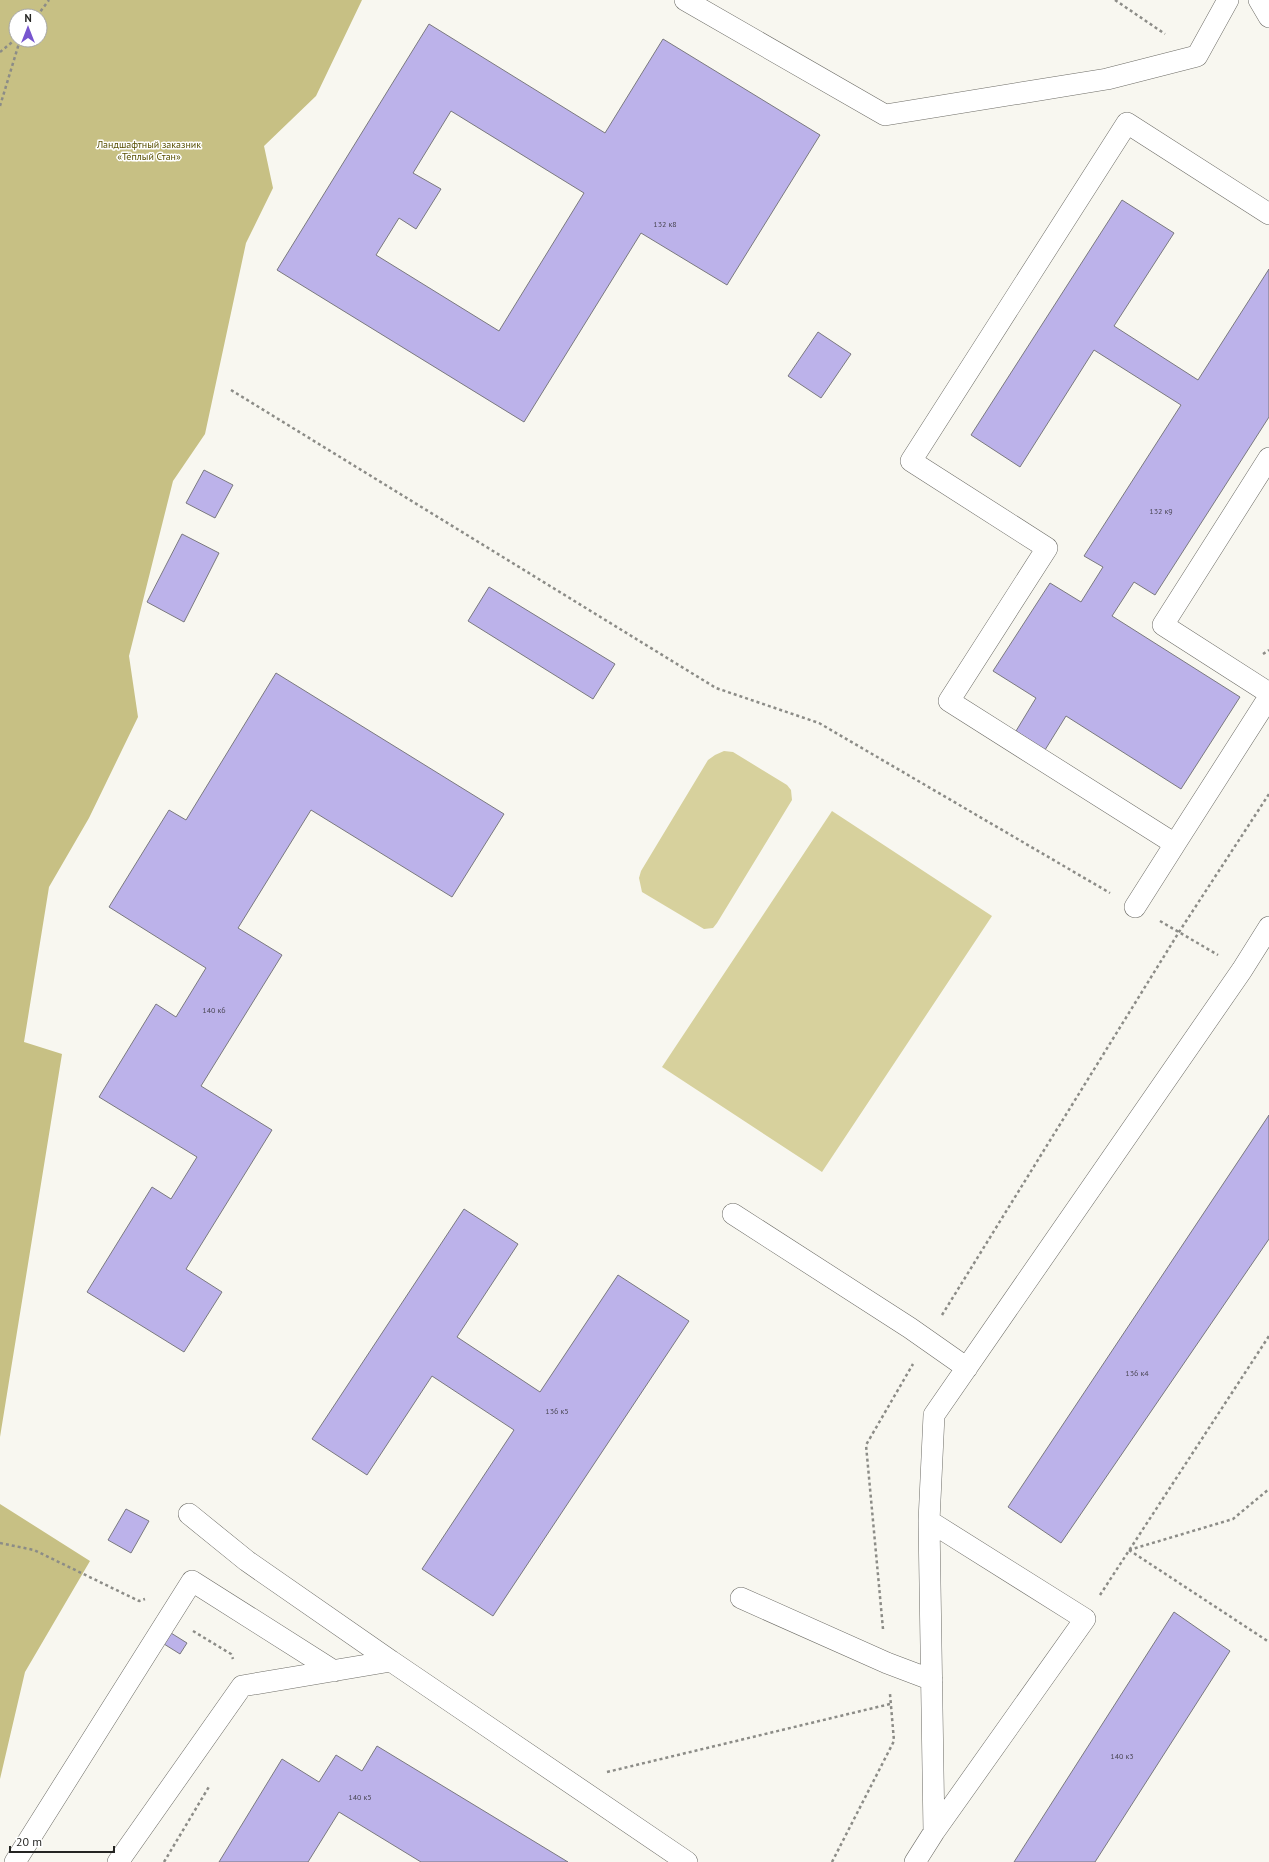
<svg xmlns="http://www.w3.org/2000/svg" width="1269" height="1862" font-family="'PT Sans',sans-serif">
	<rect width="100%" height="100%" fill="#f8f7f0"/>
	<path fill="#d7d19d" d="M 724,751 L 733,752 L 787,785 L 791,790 L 792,800 L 717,923 L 713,928 L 704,929 L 642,892 L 639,878 L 641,871 L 708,760 L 715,755 Z
		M 832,811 L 992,916 L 822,1172 L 662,1067 Z"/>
	<path fill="#c7c084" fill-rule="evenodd" d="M 0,0 L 362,0 L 316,96 L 264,146 L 273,188 L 246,243 L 205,434 L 173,481 L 129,656 L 138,717 L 89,818 L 49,887 L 24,1042 L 62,1054 L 0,1437 ZM 16,16 L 40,16 L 40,40 L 16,40 Z
		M 0,1504 L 90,1561 L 25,1672 L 0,1779 Z"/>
	<path fill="#bcb2ea" stroke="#7a797f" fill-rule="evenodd" d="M 429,24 L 605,133 L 663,39 L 820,135 L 727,285 L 641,233 L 524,422 L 277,270 ZM 451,111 L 584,193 L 499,331 L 376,255 L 399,218 L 416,229 L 441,189 L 413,173 Z
		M 1122,200 L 1174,233 L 1114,326 L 1198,380 L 1269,269 L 1269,417 L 1155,595 L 1134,582 L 1112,616 L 1240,697 L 1181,789 L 1066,716 L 1045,750 L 1016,731 L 1036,698 L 993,671 L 1050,583 L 1081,602 L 1103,567 L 1084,556 L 1181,405 L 1094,350 L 1020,467 L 971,435 Z
		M 818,332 L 851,354 L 821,398 L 788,376 Z
		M 204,470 L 233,485 L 215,518 L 186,503 Z
		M 182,534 L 219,553 L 184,622 L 147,602 Z
		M 489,587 L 615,664 L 593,699 L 468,621 Z
		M 276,673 L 504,814 L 452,897 L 311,810 L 238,928 L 282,955 L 201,1086 L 272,1130 L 186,1269 L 222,1292 L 184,1352 L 87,1292 L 152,1187 L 171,1199 L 197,1157 L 99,1097 L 156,1004 L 176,1017 L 206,968 L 109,907 L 169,810 L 186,820 Z
		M 1269,1115 L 1269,1239 L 1061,1543 L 1008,1507 Z
		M 464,1209 L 518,1244 L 457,1337 L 540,1392 L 618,1275 L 689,1321 L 493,1616 L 422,1569 L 514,1430 L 432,1376 L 367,1475 L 312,1439 Z
		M 126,1509 L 149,1521 L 131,1553 L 108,1540 Z
		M 1174,1612 L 1230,1651 L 1095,1862 L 1014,1862 Z
		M 171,1633 L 187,1643 L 180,1654 L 164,1644 Z
		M 377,1746 L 568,1862 L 421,1862 L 339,1812 L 308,1862 L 219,1862 L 282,1759 L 319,1782 L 336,1755 L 362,1771 Z"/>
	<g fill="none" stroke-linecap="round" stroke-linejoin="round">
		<g stroke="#6d6c66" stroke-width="22">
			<path id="service" d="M 685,0 L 885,115 L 1107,79 L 1197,56 L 1228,0
				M 1259,0 L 1269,17
				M 1269,214 L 1127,123 L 911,461 L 1047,548 L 949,701 L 1175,844 L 1269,697
				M 1269,458 L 1163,625 L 1269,693
				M 1135,907 L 1175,844
				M 733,1214 L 910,1328 L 967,1368
				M 189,1514 L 247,1561 L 391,1661
				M 929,1521 L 1085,1619 L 934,1832
				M 741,1598 L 887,1663 L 932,1680
				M 15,1862 L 192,1581 L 334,1671
				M 118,1862 L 242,1686 L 391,1661 L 687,1862
				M 915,1862 L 934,1832 L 929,1521 L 934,1415 L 1242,970 L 1269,927"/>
		</g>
		<path stroke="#8c8c87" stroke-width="2.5" stroke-dasharray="3 3" stroke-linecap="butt" d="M 1115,0 L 1165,34
			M 37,16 L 49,0
			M 0,52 L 16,39
			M 0,106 L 20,40
			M 231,390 L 716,688 L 819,723 L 1110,893
			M 1263,654 L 1269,650
			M 1160,921 L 1218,955
			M 942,1315 L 1179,932 L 1269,794
			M 0,1543 L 34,1550 L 139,1601 L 145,1599
			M 1129,1550 L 1269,1642
			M 1129,1550 L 1233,1519 L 1269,1489
			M 1100,1595 L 1269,1336
			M 883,1629 L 866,1445 L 913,1364
			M 193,1631 L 231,1654 L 233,1659
			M 607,1772 L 890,1704
			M 164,1862 L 210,1785
			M 832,1862 L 894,1741 L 890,1694"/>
		<use href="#service" stroke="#fff" stroke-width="21"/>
	</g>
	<g text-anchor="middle" stroke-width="3" stroke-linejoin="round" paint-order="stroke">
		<g font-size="8" fill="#4b4855">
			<text x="665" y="227">132 к8</text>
			<text x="1161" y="514">132 к9</text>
			<text x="214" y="1013">140 к6</text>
			<text x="1137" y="1376">136 к4</text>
			<text x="557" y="1414">136 к5</text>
			<text x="1122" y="1759">140 к3</text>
			<text x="360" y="1800">140 к5</text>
		</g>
		<g font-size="10" fill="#574f02" stroke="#fff">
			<text x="149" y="148">Ландшафтный заказник<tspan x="149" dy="12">«Тёплый Стан»</tspan></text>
		</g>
	</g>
	<g transform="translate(28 28)"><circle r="19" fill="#ffffff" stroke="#a8a8a7"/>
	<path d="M0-3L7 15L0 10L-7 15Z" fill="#7755cf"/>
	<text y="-6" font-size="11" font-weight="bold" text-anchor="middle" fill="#252523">N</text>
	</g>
	<path d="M10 1846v6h104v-6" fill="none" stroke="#252523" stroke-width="2"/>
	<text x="16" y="1846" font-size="12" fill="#252523" stroke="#ffffff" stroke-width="3" paint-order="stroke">20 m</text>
</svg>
